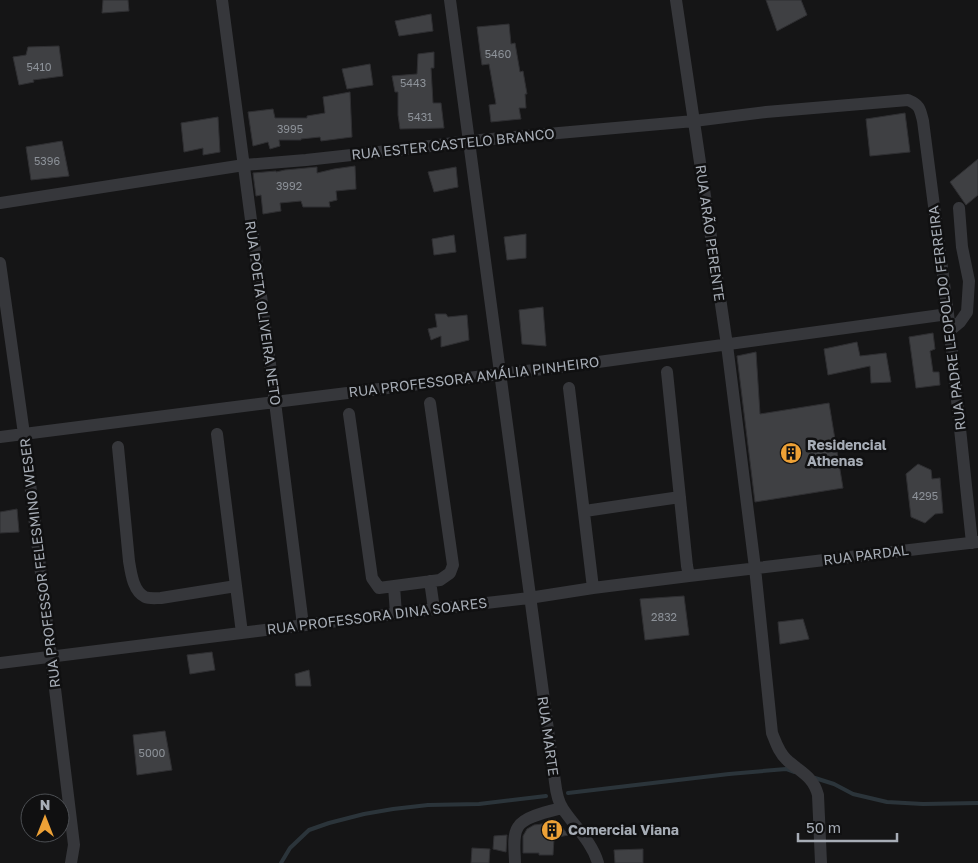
<svg xmlns="http://www.w3.org/2000/svg" width="978" height="863" font-family="'Golos Text',sans-serif">
	<rect width="100%" height="100%" fill="#151516"/>
	<g fill="none" stroke-linecap="round" stroke-linejoin="round">
		<path stroke="#2b343a" stroke-width="4" d="M 815,778 L 834,784 L 853,794 L 887,802 L 923,804 L 978,803
			M 568,793 L 729,774 L 786,769 L 794,772
			M 281,863 L 290,848 L 309,830 L 329,823 L 364,814 L 393,809 L 428,805 L 479,804 L 546,796"/>
	</g>
	<path fill="#3f4043" stroke="#2f2f32" d="M 103,0 L 128,0 L 129,11 L 102,13 Z
		M 766,0 L 801,0 L 807,15 L 777,31 Z
		M 431,14 L 433,31 L 399,36 L 395,21 Z
		M 509,24 L 511,44 L 515,43 L 520,72 L 523,71 L 527,94 L 525,94 L 526,108 L 519,108 L 521,119 L 491,122 L 489,105 L 496,104 L 489,64 L 482,65 L 480,51 L 477,27 Z
		M 59,46 L 63,76 L 33,80 L 34,82 L 19,85 L 13,57 L 26,55 L 28,47 Z
		M 434,52 L 434,68 L 431,68 L 433,103 L 441,103 L 444,128 L 400,129 L 398,115 L 398,92 L 395,92 L 392,76 L 417,74 L 418,54 Z
		M 370,64 L 373,85 L 347,89 L 342,69 Z
		M 350,92 L 352,137 L 321,141 L 320,137 L 301,139 L 301,140 L 279,140 L 280,146 L 270,149 L 268,142 L 253,146 L 248,112 L 273,109 L 275,118 L 307,118 L 307,116 L 325,113 L 323,97 Z
		M 905,113 L 910,152 L 870,156 L 866,119 Z
		M 218,117 L 220,152 L 203,155 L 203,148 L 184,152 L 181,123 Z
		M 62,141 L 69,176 L 31,180 L 26,147 Z
		M 978,159 L 978,195 L 966,205 L 950,182 Z
		M 355,166 L 356,189 L 336,191 L 337,200 L 329,202 L 330,207 L 303,207 L 301,201 L 280,203 L 281,211 L 263,214 L 261,195 L 256,196 L 253,173 L 276,171 L 276,172 L 285,170 L 317,167 L 317,173 L 334,169 Z
		M 456,167 L 458,187 L 434,192 L 428,172 Z
		M 526,234 L 526,258 L 507,260 L 504,237 Z
		M 454,235 L 456,252 L 434,255 L 432,239 Z
		M 543,307 L 546,346 L 522,344 L 519,310 Z
		M 435,314 L 446,314 L 448,317 L 467,315 L 469,340 L 441,347 L 441,336 L 431,340 L 428,329 L 437,327 Z
		M 933,333 L 935,349 L 930,351 L 933,372 L 939,372 L 940,385 L 916,388 L 909,337 Z
		M 857,342 L 860,356 L 886,353 L 891,382 L 871,383 L 870,366 L 828,375 L 824,349 Z
		M 756,352 L 760,414 L 829,403 L 843,488 L 755,502 L 737,356 Z
		M 918,464 L 931,470 L 932,479 L 940,478 L 943,513 L 935,514 L 925,523 L 911,517 L 906,474 Z
		M 17,509 L 19,532 L 0,533 L 0,512 Z
		M 684,596 L 689,635 L 645,640 L 640,599 Z
		M 803,619 L 809,639 L 780,644 L 778,622 Z
		M 212,652 L 215,670 L 190,674 L 187,655 Z
		M 309,670 L 311,686 L 296,686 L 295,674 Z
		M 165,731 L 172,770 L 137,775 L 133,735 Z
		M 558,822 L 568,835 L 554,838 L 553,855 L 539,855 L 539,853 L 523,853 L 523,836 L 527,829 L 534,825 Z
		M 507,835 L 506,852 L 493,849 L 494,836 Z
		M 472,848 L 490,849 L 489,863 L 471,863 Z
		M 643,849 L 643,863 L 615,863 L 614,850 Z"/>
	<g fill="none" stroke-linecap="round" stroke-linejoin="round">
		<path stroke="#36373b" stroke-width="12" d="M 222,0 L 275,402 L 303,625
			M 450,0 L 555,782 C 556,791 558,802 563,809 C 575,827 592,842 598,863
			M 676,0 L 727,345 L 755,568 L 772,733 C 776,743 779,753 787,760 C 800,772 813,776 818,795 L 821,863
			M 0,203 L 244,165 L 306,160 L 415,148 L 469,141 L 694,121 L 766,112 L 908,100 C 920,105 920,109 923,121 L 948,314 L 972,543
			M 0,263 L 24,434 L 74,845 L 71,863
			M 949,331 L 960,322 L 967,312 L 969,281 L 962,247 L 959,208
			M 667,372 L 687,566 L 689,576
			M 569,388 L 593,588
			M 349,414 L 372,578 L 379,588 L 440,580 L 450,573 L 453,565 L 430,403
			M 0,437 L 275,402 L 500,374 L 569,366 L 948,314
			M 118,447 L 129,561 C 131,573 133,591 145,597 C 150,599 156,598 161,598 L 236,586 L 217,434
			M 585,511 L 680,497
			M 430,581 L 434,609
			M 236,586 L 242,633
			M 394,586 L 396,614
			M 0,663 L 434,609 L 529,598 L 593,588 L 689,576 L 978,542
			M 515,863 C 515,852 512,836 518,827 C 524,816 550,811 562,808"/>
	</g>
	<defs>
		<g id="building-disc" transform="scale(1.125)"><circle r="9.5" fill="#eda136" stroke="#101011"/><path d="M-4-6H4V6H1V3H-1V6H-4ZM-2.5-4.3h1.7v1.8h-1.7ZM.8-4.3h1.7v1.8H.8ZM-2.5-1h1.7V.8h-1.7ZM.8-1h1.7V.8H.8Z" fill="#111"/></g>
	</defs>
	<g fill-rule="evenodd">
		<use href="#building-disc" x="791" y="453"/>
		<use href="#building-disc" x="552" y="830"/>
	</g>
	<g text-anchor="middle" stroke-width="5" stroke-linejoin="round" paint-order="stroke">
		<g font-size="11" fill="#8d9299">
			<text x="498" y="58">5460</text>
			<text x="39" y="71">5410</text>
			<text x="413" y="87">5443</text>
			<text x="420" y="121">5431</text>
			<text x="290" y="133">3995</text>
			<text x="47" y="165">5396</text>
			<text x="289" y="190">3992</text>
			<text x="925" y="500">4295</text>
			<text x="664" y="621">2832</text>
			<text x="152" y="757">5000</text>
		</g>
		<g font-size="14" fill="#a7adb6" stroke="#101011">
			<text transform="translate(453 144) rotate(-6)" y="5">RUA ESTER CASTELO BRANCO</text>
			<text transform="translate(710 233) rotate(82)" y="5">RUA ARÃO PERENTE</text>
			<text transform="translate(263 313) rotate(82)" y="5">RUA POETA OLIVEIRA NETO</text>
			<text transform="translate(947 318) rotate(-97)" y="5">RUA PADRE LEOPOLDO FERREIRA</text>
			<text transform="translate(474 377) rotate(-7)" y="5">RUA PROFESSORA AMÁLIA PINHEIRO</text>
			<text transform="translate(866 555) rotate(-7)" y="5">RUA PARDAL</text>
			<text transform="translate(40 563) rotate(-97)" y="5">RUA PROFESSOR FELESMINO WESER</text>
			<text transform="translate(377 616) rotate(-7)" y="5">RUA PROFESSORA DINA SOARES</text>
			<text transform="translate(548 736) rotate(82)" y="5">RUA MARTE</text>
		</g>
		<g font-size="14" font-weight="bold" fill="#a7adb6" stroke="#101011" text-anchor="start">
			<text x="807" y="450">Residencial<tspan x="807" dy="16">Athenas</tspan></text>
			<text x="568" y="835">Comercial Viana</text>
		</g>
	</g>
	<g transform="translate(45 818)"><circle r="24" fill="#101011" stroke="#4c4f53"/>
	<path d="M0-4L9 19L0 12L-9 19Z" fill="#eda136"/>
	<text y="-8" font-size="14" font-weight="bold" text-anchor="middle" fill="#a7adb6">N</text>
	</g>
	<path d="M798 833v8h99v-8" fill="none" stroke="#a7adb6" stroke-width="2.5"/>
	<text x="806" y="833" font-size="15" fill="#a7adb6" stroke="#101011" stroke-width="4" paint-order="stroke">50 m</text>
</svg>
